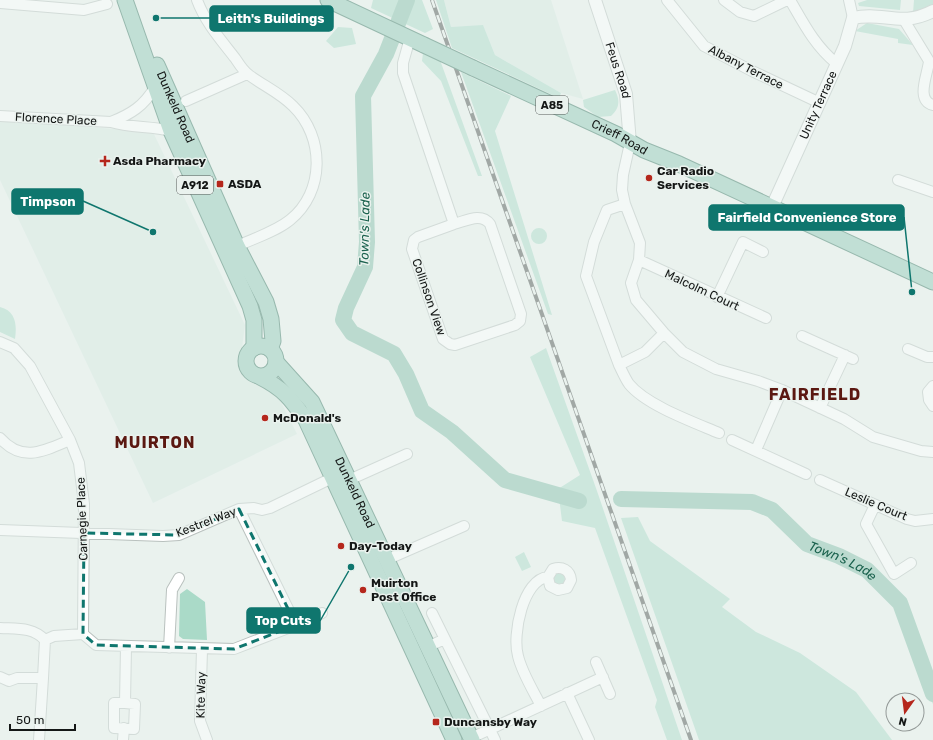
<svg xmlns="http://www.w3.org/2000/svg" width="933" height="740" font-family="Rubik,sans-serif">
	<rect width="100%" height="100%" fill="#eaf2ee"/>
	<path fill="#d8e8e1" d="M 444,0 L 551,0 L 583,99 L 561,93 L 495,55 L 483,26 L 451,27 Z
		M 0,120 L 153,132 L 245,325 L 241,356 L 254,383 L 278,396 L 297,434 L 153,503 L 0,180 Z"/>
	<path fill="#aadac8" d="M 373,0 L 422,0 L 433,29 L 425,33 L 371,8 Z
		M 436,0 L 444,0 L 451,27 L 483,25 L 495,55 L 561,93 L 559,98 L 452,48 Z
		M 867,0 L 901,0 L 900,10 L 859,6 L 858,3 Z
		M 914,0 L 933,0 L 933,5 L 913,13 Z
		M 867,23 L 899,29 L 913,45 L 898,43 L 898,39 L 855,31 Z
		M 338,27 L 352,28 L 356,44 L 334,48 L 326,41 Z
		M 423,53 L 440,60 L 482,176 L 478,176 L 441,81 L 422,61 Z
		M 461,72 L 511,96 L 495,131 L 552,315 L 548,314 Z
		M 615,90 C 620,100 620,108 611,116 L 598,117 L 584,107 L 583,100 Z
		M531 236a8 8 0 1 1 16 0a8 8 0 1 1-16 0Z
		M 0,307 C 16,311 17,325 15,339 L 0,332 Z
		M 546,348 L 597,491 L 682,740 L 667,740 L 655,707 L 657,700 L 595,528 L 562,521 L 558,489 L 580,475 L 530,357 Z
		M 638,517 L 650,541 L 730,599 L 722,607 L 756,632 L 800,653 L 856,692 L 892,740 L 699,740 L 621,518 Z
		M 524,552 L 531,567 L 522,571 L 515,557 Z
		M553 579a6 6 0 1 1 12 0a6 6 0 1 1-12 0Z
		M 187,589 L 205,602 L 207,640 L 183,639 L 179,636 L 180,594 Z
		M 933,682 L 933,704 L 921,684 Z"/>
	<g fill="none" stroke-linecap="round" stroke-linejoin="round">
		<g stroke="#84bda8" stroke-width="16">
			<path d="M 407,0 L 386,54 L 363,96 L 367,242 L 365,267 L 346,308 L 343,320 L 352,333 L 394,354 L 406,374 L 422,411 L 452,432 L 505,480 L 579,501"/>
			<path id="s1" d="M 621,499 L 752,502 L 772,510 L 807,544 L 839,556 L 867,570 L 900,603 L 933,694"/>
		</g>
		<g stroke="#b9c1be" stroke-width="12">
			<path id="minor" d="M 197,0 C 205,22 221,40 235,58 C 239,64 243,71 249,75 C 264,86 280,93 293,106 C 325,137 325,192 290,220 C 274,233 251,239 233,248
				M 667,0 L 704,46 L 752,71 L 820,103
				M 724,0 L 740,12 L 754,16 L 787,0
				M 790,0 C 804,24 815,46 836,63
				M 849,0 L 853,18
				M 0,3 L 84,10 L 107,4
				M 904,20 L 929,61 C 928,74 915,100 933,105
				M 410,38 L 403,63 L 403,73 L 454,224 L 418,237 L 414,240 L 412,249 L 443,339 L 450,344 L 455,345 L 515,325 L 520,321 L 521,314 L 490,224 C 481,212 466,221 454,224
				M 186,101 L 247,74
				M 0,116 L 111,122 C 130,128 151,126 171,131
				M 111,122 C 131,114 144,106 155,87
				M 630,143 L 623,175 L 622,190 L 625,204 L 640,243 L 639,260 L 631,283 L 636,300 L 664,333 L 683,352 L 716,369 L 758,381 L 782,390 L 844,419 L 873,437 L 921,451 L 933,452
				M 898,180 L 933,192
				M 639,260 L 766,318
				M 717,297 L 743,242 L 763,252
				M 664,333 L 645,352 L 619,365 C 622,371 625,378 629,384 C 646,405 693,422 719,433
				M 802,336 L 853,359
				M 0,342 L 14,348 L 30,366 L 70,440 L 79,463 L 84,504 L 83,634 L 96,645 L 234,649 L 296,625 L 239,509
				M 908,349 L 927,357 L 933,357
				M 619,365 L 586,276 L 594,242 L 607,210 L 625,204
				M 933,386 L 928,392 L 929,400 L 933,406
				M 820,408 L 845,355
				M 0,438 C 22,463 44,451 70,440
				M 732,440 L 806,474
				M 756,450 L 782,390
				M 349,480 L 407,454
				M 820,480 L 907,519 L 915,521 L 933,519
				M 875,505 L 866,524 L 894,574 L 911,563
				M 0,530 L 163,536 L 179,535 L 239,509 L 254,508 L 262,510 L 270,508 L 332,478
				M 386,560 L 464,526
				M 432,613 L 495,740
				M 296,625 L 322,613
				M 0,628 C 17,629 33,627 45,640 L 43,678 L 17,678 L 9,681 L 0,677
				M 45,640 L 54,636 L 83,634
				M 427,647 L 445,639
				M 169,648 L 172,590 L 179,578
				M 202,649 L 200,721 L 207,740
				M 596,662 L 610,694
				M 567,693 L 589,740
				M 125,703 L 114,703 L 114,728 L 134,729 L 135,704 L 125,703 L 126,646
				M 541,706 C 533,690 522,673 518,656 C 512,635 523,579 548,577 L 553,569 C 562,566 570,570 571,580 L 567,588 L 558,590 L 550,586 L 548,577
				M 471,738 L 603,677
				M 39,740 L 43,678
				M 123,740 L 124,728"/>
		</g>
		<g stroke="#b9c1be" stroke-width="14">
			<g id="tertiary">
				<path id="s2" d="M 595,0 L 626,94 L 630,143"/>
				<path id="s3" d="M 772,207 L 845,46 L 853,18 C 883,11 901,28 933,11"/>
			</g>
		</g>
		<g stroke="#35735f" stroke-width="17">
			<g id="primary">
				<path d="M 125,0 L 171,131 L 250,306 L 254,320 L 254,348"/>
				<path d="M 328,0 L 424,45"/>
				<path id="s4" d="M 157,65 L 237,246 L 266,302 L 271,319 L 273,341 L 270,349"/>
				<path id="s5" d="M 473,68 L 616,134 L 644,150 L 679,164 L 933,282"/>
				<circle cx="261" cy="361" r="15"/>
				<path id="s6" d="M 276,362 L 312,402 L 472,740"/>
				<path d="M 260,377 C 284,389 291,399 306,420 L 454,740"/>
			</g>
		</g>
		<use href="#minor" stroke="#fff" stroke-width="10"/>
		<use href="#tertiary" stroke="#fff" stroke-width="12"/>
		<use href="#primary" stroke="#91c8b7" stroke-width="15"/>
		<g stroke="#4b4f4d" stroke-width="4">
			<path id="rail" d="M 432,0 L 691,740"/>
		</g>
		<use href="#rail" stroke="#eaf2ee" stroke-width="2.5" stroke-dasharray="8" stroke-linecap="butt"/>
		<g stroke="#35735f" stroke-width="17" stroke-linecap="butt">
			<path id="primary-bridge" d="M 424,45 L 473,68"/>
		</g>
		<use href="#primary-bridge" stroke="#91c8b7" stroke-width="15"/>
	</g>
	<path d="M0 0H933V740H0ZM 239,509 L 296,625 L 234,649 L 96,645 L 83,634 L 84,533 L 179,535 Z" fill="#eaf2ee" fill-opacity=".55" fill-rule="evenodd"/>
	<path fill="none" stroke="#0f766e" stroke-width="3" stroke-dasharray="8 5" stroke-linejoin="round" d="M 239,509 L 296,625 L 234,649 L 96,645 L 83,634 L 84,533 L 179,535 Z"/>
	<g fill="#b5271c" stroke="#eaf2ee" stroke-width="1.5">
		<path d="M103 155h4v4h4v4h-4v4h-4v-4h-4v-4h4z"/>
		<circle cx="649" cy="178" r="4"/>
		<rect x="216" y="180" width="8" height="8" rx="2"/>
		<circle cx="265" cy="418" r="4"/>
		<circle cx="341" cy="546" r="4"/>
		<circle cx="363" cy="590" r="4"/>
		<rect x="432" y="718" width="8" height="8" rx="2"/>
	</g>
	<g text-anchor="middle" stroke-width="3" stroke-linejoin="round" paint-order="stroke">
		<g fill="#eaf2ee" stroke="#545957" stroke-width="1">
			<rect x="536" y="96" width="32" height="18" rx="3"/>
			<rect x="177" y="176" width="36" height="18" rx="3"/>
		</g>
		<g font-size="11" font-weight="bold" fill="#141716">
			<text x="552" y="109">A85</text>
			<text x="195" y="189">A912</text>
		</g>
		<g font-size="12" fill="#141716" stroke="#eaf2ee">
			<text transform="translate(746 67) rotate(27)" y="4">Albany Terrace</text>
			<text dy="4" stroke="none"><textPath href="#s2" startOffset="74">Feus Road</textPath></text>
			<text dy="4" stroke="none"><textPath href="#s3" startOffset="112">Unity Terrace</textPath></text>
			<text dy="4" stroke="none"><textPath href="#s4" startOffset="46">Dunkeld Road</textPath></text>
			<text transform="translate(56 119) rotate(3)" y="4">Florence Place</text>
			<text dy="4" stroke="none"><textPath href="#s5" startOffset="162">Crieff Road</textPath></text>
			<text transform="translate(702 290) rotate(25)" y="4">Malcolm Court</text>
			<text transform="translate(429 297) rotate(71)" y="4">Collinson View</text>
			<text dy="4" stroke="none"><textPath href="#s6" startOffset="154">Dunkeld Road</textPath></text>
			<text transform="translate(876 504) rotate(23)" y="4">Leslie Court</text>
			<text transform="translate(82 519) rotate(-92)" y="4">Carnegie Place</text>
			<text transform="translate(206 522) rotate(-21)" y="4">Kestrel Way</text>
			<text transform="translate(201 695) rotate(-89)" y="4">Kite Way</text>
		</g>
		<g font-size="12" font-weight="bold" fill="#141716" stroke="#eaf2ee" text-anchor="start">
			<text x="113" y="165">Asda Pharmacy</text>
			<text x="657" y="175">Car Radio<tspan x="657" dy="14">Services</tspan></text>
			<text x="228" y="188">ASDA</text>
			<text x="273" y="422">McDonald's</text>
			<text x="349" y="550">Day-Today</text>
			<text x="371" y="587">Muirton<tspan x="371" dy="14">Post Office</tspan></text>
			<text x="444" y="726">Duncansby Way</text>
		</g>
		<g font-size="13" font-style="italic" fill="#1b624e" stroke="#eaf2ee">
			<text transform="translate(364 229) rotate(-89)" y="5">Town's Lade</text>
			<text dy="5" stroke="none"><textPath href="#s1" startOffset="241">Town's Lade</textPath></text>
		</g>
		<g font-size="16" font-weight="bold" letter-spacing="1" fill="#5b1811" stroke="#eaf2ee">
			<text x="815" y="400">FAIRFIELD</text>
			<text x="155" y="448">MUIRTON</text>
		</g>
	</g>
	<path fill="none" stroke="#0f766e" stroke-width="1.5" d="M156 18L210 18M153 232L83 201M912 292L904 217M351 567L320 621"/>
	<g fill="#0f766e" stroke="#eaf2ee" stroke-width="1.5">
		<circle cx="156" cy="18" r="4"/>
		<circle cx="153" cy="232" r="4"/>
		<circle cx="912" cy="292" r="4"/>
		<circle cx="351" cy="567" r="4"/>
	</g>
	<g fill="#0f766e" stroke="#0f766e" stroke-width="1.5">
		<rect x="210" y="6" width="123" height="25" rx="4"/>
		<rect x="12" y="189" width="71" height="25" rx="4"/>
		<rect x="709" y="205" width="195" height="25" rx="4"/>
		<rect x="247" y="608" width="73" height="25" rx="4"/>
	</g>
	<g font-size="13" text-anchor="middle" font-weight="bold" fill="#fff">
		<text x="271" y="23">Leith's Buildings</text>
		<text x="48" y="206">Timpson</text>
		<text x="807" y="222">Fairfield Convenience Store</text>
		<text x="283" y="625">Top Cuts</text>
	</g>
	<g transform="translate(905 712) rotate(194)"><circle r="19" fill="#eaf2ee" stroke="#949a98"/>
	<path d="M0-3L7 15L0 10L-7 15Z" fill="#b5271c"/>
	<text y="-6" font-size="11" font-weight="bold" text-anchor="middle" fill="#141716">N</text>
	</g>
	<path d="M10 724v6h65v-6" fill="none" stroke="#141716" stroke-width="2"/>
	<text x="16" y="724" font-size="12" fill="#141716" stroke="#eaf2ee" stroke-width="3" paint-order="stroke">50 m</text>
</svg>
